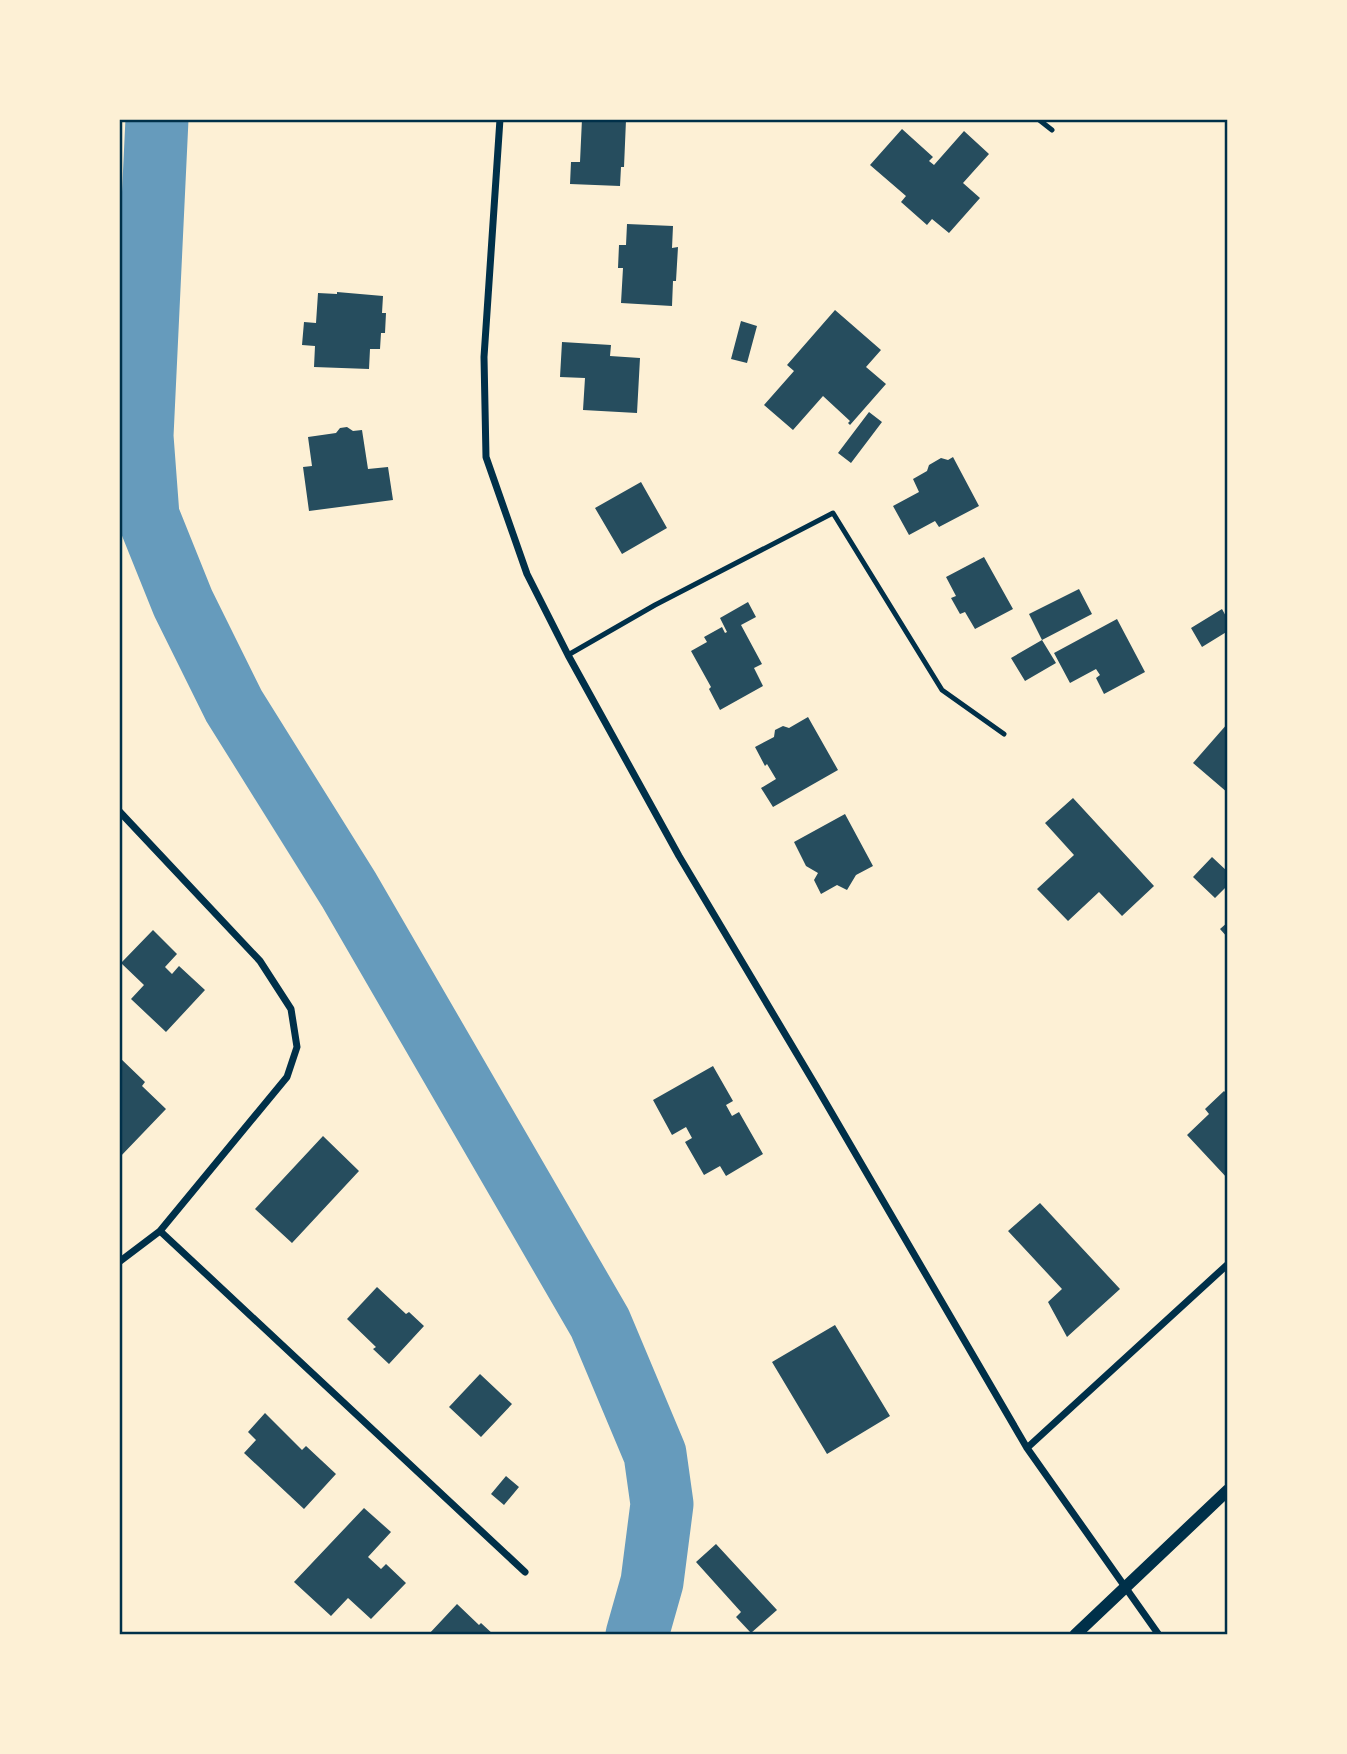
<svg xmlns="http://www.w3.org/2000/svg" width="1347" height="1754" font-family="Barlow,sans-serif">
	<rect width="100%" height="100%" fill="#fdf0d5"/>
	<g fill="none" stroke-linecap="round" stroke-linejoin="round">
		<path stroke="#669bbc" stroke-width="63" d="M 157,119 L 142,436 L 148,516 L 183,603 L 234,706 L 349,890 L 600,1323 L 655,1454 L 662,1504 L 652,1582 L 637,1635"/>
	</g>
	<path fill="#264d5e" d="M 582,119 L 626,120 L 624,167 L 621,167 L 620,186 L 570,184 L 571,162 L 580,162 Z
		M 902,129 L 933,157 L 929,161 L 934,165 L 964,131 L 989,154 L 963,183 L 980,198 L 949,233 L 932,219 L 927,225 L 901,202 L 906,196 L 870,165 Z
		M 627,224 L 673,226 L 672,248 L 678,247 L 676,281 L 673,281 L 672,306 L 621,303 L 623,268 L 618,268 L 619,245 L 626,245 Z
		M 337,292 L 383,296 L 382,313 L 386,313 L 385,333 L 381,333 L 380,349 L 370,349 L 369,369 L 314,367 L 315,346 L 302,345 L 304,322 L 316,323 L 318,293 L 337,294 Z
		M 835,310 L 881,350 L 866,367 L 886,384 L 850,425 L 848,423 L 850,421 L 823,396 L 793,430 L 764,405 L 794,371 L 787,365 Z
		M 741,321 L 757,326 L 747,363 L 731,359 Z
		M 562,342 L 611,345 L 610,356 L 640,358 L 637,413 L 583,410 L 585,378 L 560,377 Z
		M 869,412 L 882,422 L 851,463 L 838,453 Z
		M 347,427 L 353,431 L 362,430 L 368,469 L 388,467 L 393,500 L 309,511 L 303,467 L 312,466 L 308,437 L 336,433 L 340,428 Z
		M 953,457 L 979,506 L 939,527 L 935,521 L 909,535 L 893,506 L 919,492 L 913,479 L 927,471 L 929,465 L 941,458 L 948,460 Z
		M 641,482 L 667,528 L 622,554 L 595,508 Z
		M 984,557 L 1013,609 L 975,629 L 965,612 L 960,614 L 951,598 L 956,596 L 946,577 Z
		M 1079,589 L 1092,614 L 1042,640 L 1029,614 Z
		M 748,602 L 756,617 L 741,625 L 762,664 L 754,668 L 763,686 L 720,710 L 709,689 L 711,687 L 691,651 L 707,642 L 704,637 L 722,627 L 725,633 L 727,632 L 720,618 Z
		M 1222,609 L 1228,620 L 1228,631 L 1202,647 L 1191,628 Z
		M 1117,619 L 1145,672 L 1104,694 L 1096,678 L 1100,675 L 1096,669 L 1070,683 L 1054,653 Z
		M 1042,640 L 1056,663 L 1025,681 L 1011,658 Z
		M 808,717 L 838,770 L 773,807 L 761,788 L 776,779 L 767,764 L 765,766 L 755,747 L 774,737 L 775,730 L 783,726 L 789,728 Z
		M 1228,723 L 1228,793 L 1193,763 Z
		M 1073,798 L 1154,886 L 1122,916 L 1099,892 L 1068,921 L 1037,889 L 1074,855 L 1045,823 Z
		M 845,814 L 873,866 L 856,875 L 847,890 L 837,885 L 821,894 L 814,880 L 818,873 L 806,866 L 794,842 Z
		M 1212,857 L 1228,872 L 1228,885 L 1215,898 L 1193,877 Z
		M 1228,922 L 1228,938 L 1220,929 Z
		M 153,930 L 177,954 L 165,967 L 172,974 L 179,966 L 205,990 L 166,1032 L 131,999 L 144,985 L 121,963 Z
		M 119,1057 L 145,1082 L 142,1086 L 166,1109 L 119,1158 Z
		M 713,1066 L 733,1101 L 726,1105 L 732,1116 L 739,1112 L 763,1154 L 726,1176 L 720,1166 L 704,1175 L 685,1142 L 692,1138 L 686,1127 L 672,1135 L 653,1100 Z
		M 1224,1091 L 1228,1095 L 1228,1179 L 1187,1135 L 1209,1114 L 1205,1109 Z
		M 323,1136 L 359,1171 L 292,1243 L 255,1209 Z
		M 1040,1203 L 1120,1289 L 1067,1337 L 1048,1302 L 1062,1289 L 1008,1231 Z
		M 377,1287 L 406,1314 L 409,1312 L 424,1326 L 389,1364 L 373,1349 L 376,1347 L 347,1319 Z
		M 835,1325 L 890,1416 L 827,1454 L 772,1362 Z
		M 480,1374 L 512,1404 L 481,1437 L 449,1407 Z
		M 265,1413 L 302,1450 L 306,1446 L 336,1474 L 304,1509 L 244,1453 L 256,1440 L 248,1432 Z
		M 506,1476 L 519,1487 L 504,1505 L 491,1494 Z
		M 364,1508 L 391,1532 L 368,1557 L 381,1569 L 386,1564 L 406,1583 L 371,1619 L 348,1598 L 331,1616 L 294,1582 Z
		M 716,1544 L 777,1610 L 751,1633 L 736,1617 L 741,1612 L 696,1562 Z
		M 457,1604 L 479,1625 L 481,1623 L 494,1635 L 428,1635 Z"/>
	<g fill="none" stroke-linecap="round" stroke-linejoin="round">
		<path stroke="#003049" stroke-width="5" d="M 1038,119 L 1052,130
			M 568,655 L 655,605 L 833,513 L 942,690 L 1004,734"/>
		<path stroke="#003049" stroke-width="7" d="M 500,119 L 484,357 L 486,457 L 527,574 L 568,655 L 679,856 L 816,1086 L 1027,1448 L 1159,1635
			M 119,811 L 260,961 L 291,1009 L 297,1047 L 287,1077 L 160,1231 L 119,1262
			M 160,1231 L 525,1572
			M 1027,1448 L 1228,1264"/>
		<path stroke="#003049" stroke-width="12" d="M 1075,1635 L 1228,1490"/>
	</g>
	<rect width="1347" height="1754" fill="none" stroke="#fdf0d5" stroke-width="242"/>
	<rect x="121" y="121" width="1105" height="1512" fill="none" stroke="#003049" stroke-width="2.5"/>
</svg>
